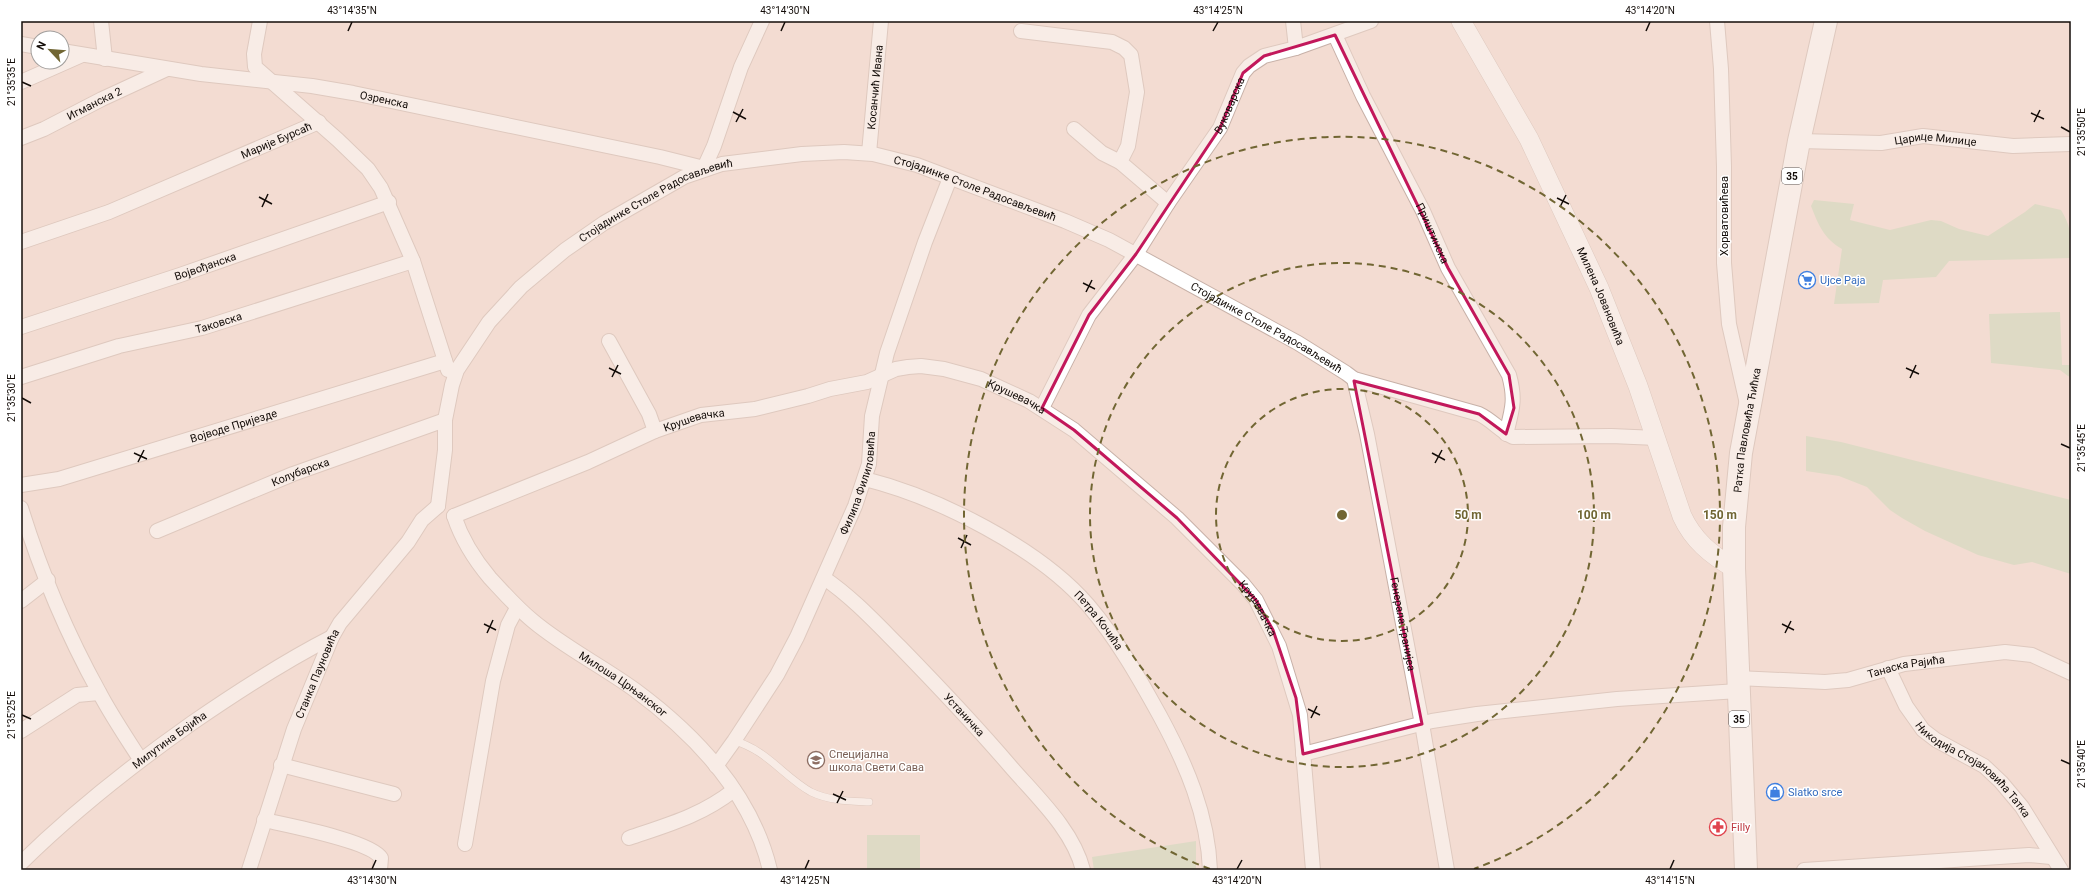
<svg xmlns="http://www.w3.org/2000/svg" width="2092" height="891" font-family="Roboto,sans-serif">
	<rect width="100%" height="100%" fill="#f3dcd2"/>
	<path fill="#c6d7b6" d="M 1814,200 L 1854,204 L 1850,220 L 1890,230 L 1931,220 L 1941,221 L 1959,229 L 1988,236 L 2025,212 L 2035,204 L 2061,210 C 2072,228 2071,238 2071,258 L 1949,261 L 1936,277 L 1883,280 L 1879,303 L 1834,304 L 1842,249 C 1824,239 1818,224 1811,206 Z
		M 2060,312 L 2062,365 L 2071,365 L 2071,377 L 2068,376 L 2060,370 L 1991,363 L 1989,314 Z
		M 1806,436 L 1841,442 L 2071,500 L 2071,574 L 2032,562 L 2014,565 L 1978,555 L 1925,531 L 1902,518 L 1890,510 L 1867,487 L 1839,476 L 1806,471 Z
		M 867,835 L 920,835 L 920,870 L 867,870 Z
		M 1196,841 L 1196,870 L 1094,870 L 1092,857 Z"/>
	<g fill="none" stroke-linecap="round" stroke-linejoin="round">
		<g stroke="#c7b1a8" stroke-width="8">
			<path id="service" d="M 734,741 C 766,749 784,777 811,792 C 830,801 849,801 869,802"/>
		</g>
		<g stroke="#c7b1a8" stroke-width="16">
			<g id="minor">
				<path d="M 101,21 L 105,59"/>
				<path d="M 260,21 L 254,54 L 255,67 L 338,140 L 368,169 L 381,188 L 413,261 L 448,370"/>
				<path d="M 1293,21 L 1296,48"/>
				<path d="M 1717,21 L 1721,69 L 1724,167 L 1724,263 L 1729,324 L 1747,404"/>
				<path d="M 1021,31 L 1112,42 L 1124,48 L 1131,55 L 1137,92 L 1128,146 L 1120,162 L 1168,203"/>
				<path id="s1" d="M 1335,35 L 1363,96 L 1423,211 L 1448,268 L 1509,375 C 1516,400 1512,410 1506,434"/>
				<path d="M 21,44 L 38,47"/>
				<path id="s2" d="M 62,51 L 201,74 L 312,86 L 353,93 L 660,157 L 704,168"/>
				<path d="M 21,82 L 82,55"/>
				<path d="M 1074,129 L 1102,153 L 1120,162"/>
				<path id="s3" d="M 21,138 L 44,129 L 102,99 L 167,69"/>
				<path id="s4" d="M 1799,141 L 1881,143 L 1923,136 L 2013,146 L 2071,144"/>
				<path id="s5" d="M 869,153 L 881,21"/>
				<path d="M 704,168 L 714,146 L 741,67 L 762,21"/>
				<path id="s6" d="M 21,242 L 109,212 L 319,122"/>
				<path id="s7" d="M 21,327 L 180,275 L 389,202"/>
				<path d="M 609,341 L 649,414 L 655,431"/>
				<path id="s8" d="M 21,377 L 119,346 L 202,328 L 413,261"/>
				<path id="s9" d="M 1354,379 L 1367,434 L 1422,724 L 1447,870"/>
				<path id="s10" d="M 1042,408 L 1089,315 L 1136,254 L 1168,203 L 1220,128 L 1243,73 L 1249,66 L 1264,56 L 1296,48 L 1371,21"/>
				<path id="s11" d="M 865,479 C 937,497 1039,548 1088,605 C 1117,639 1139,678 1160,716 C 1186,764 1208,815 1210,870"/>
				<path id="s12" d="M 21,485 L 59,479 L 445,361"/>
				<path id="s13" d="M 438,506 L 445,450 L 445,420 L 452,385 L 457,370 L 489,322 L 521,287 L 565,250 L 604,223 L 684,177 L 722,164 L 802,154 L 844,152 L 873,154 L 917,165 L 1065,221 L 1109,240 L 1298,343 L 1346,373 L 1354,379 L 1479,414 C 1492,420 1500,431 1513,437 L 1611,436 L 1657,438"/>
				<path d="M 21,508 C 40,569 68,636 99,692 C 111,715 126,737 140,759"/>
				<path id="s14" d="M 454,516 L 588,462 L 655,431 L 701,415 L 755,409 L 808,396 L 830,389 L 867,382 L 896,369 L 908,367 L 921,366 L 944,369 L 981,379 L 1029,401 L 1074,430 L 1177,518 L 1243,584 L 1256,600 L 1279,646 L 1300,715 L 1313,870"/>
				<path id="s15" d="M 454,516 C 462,540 474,559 490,578 C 504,593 517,608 533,621 C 564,647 602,666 635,690 C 696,735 752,795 770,870"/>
				<path id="s16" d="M 157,531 L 293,474 L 445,420"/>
				<path id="s17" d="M 824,578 C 852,597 876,623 900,647 C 938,686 975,725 1011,767 C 1037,797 1073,830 1083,870"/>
				<path d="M 21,601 L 48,580"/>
				<path id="s18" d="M 1888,668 L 1906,706 L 1923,730 L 1936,740 L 1984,766 L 2001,782 L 2022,807 L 2061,870"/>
				<path id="s19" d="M 1737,678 L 1825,682 L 1848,680 L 1904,664 L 2005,652 L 2032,655 L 2071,673"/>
				<path d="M 21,731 L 77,695 L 99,693"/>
				<path d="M 1303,754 L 1432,721 L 1477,714 L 1617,699 L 1738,691"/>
				<path d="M 281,765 L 394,794"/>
				<path id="s20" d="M 716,766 L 734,741 L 777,675 L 797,637 L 855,506 L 869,464 L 872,416 L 887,353 L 925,242 L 950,178"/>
				<path d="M 264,820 C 286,825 371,841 381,858 L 380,870"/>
				<path d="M 629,838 C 667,825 701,816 734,790"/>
				<path d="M 465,844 L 493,681 L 508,625 L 517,608"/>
				<path id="s21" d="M 21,863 C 74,811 131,766 192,723 C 237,692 283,662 332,637"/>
				<path id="s22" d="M 249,870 L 294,729 L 332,637 L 340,623 L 408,542 L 422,520 L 438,506"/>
				<path d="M 1804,870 L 2029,855 L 2051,857"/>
			</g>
		</g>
		<g stroke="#c7b1a8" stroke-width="20">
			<g id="secondary">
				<path id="s23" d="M 1461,21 L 1529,139 L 1599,288 L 1638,386 L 1682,516 C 1693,540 1711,555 1734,568"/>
			</g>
		</g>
		<g stroke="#c7b1a8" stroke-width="24">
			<g id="primary">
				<path id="s24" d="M 1746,870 L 1734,568 L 1734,527 L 1741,453 L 1799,141 L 1826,21"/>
			</g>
		</g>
		<use href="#service" stroke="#fff" stroke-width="7"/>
		<use href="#minor" stroke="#fff" stroke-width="14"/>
		<use href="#secondary" stroke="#fff" stroke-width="19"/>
		<use href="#primary" stroke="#fff" stroke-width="22"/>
	</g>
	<path d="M0 0H2092V891H0ZM 1335,35 L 1448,268 L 1509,375 L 1514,408 L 1506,434 L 1479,414 L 1354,381 L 1422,724 L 1303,754 L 1296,698 L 1273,630 L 1256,600 L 1177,518 L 1074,430 L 1042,408 L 1089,315 L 1136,254 L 1220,128 L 1243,73 L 1264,56 Z" fill="#f3dcd2" fill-opacity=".55" fill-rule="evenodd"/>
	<path fill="none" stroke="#c2185b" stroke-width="3" stroke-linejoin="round" d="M 1335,35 L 1448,268 L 1509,375 L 1514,408 L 1506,434 L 1479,414 L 1354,381 L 1422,724 L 1303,754 L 1296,698 L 1273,630 L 1256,600 L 1177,518 L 1074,430 L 1042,408 L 1089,315 L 1136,254 L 1220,128 L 1243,73 L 1264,56 Z"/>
	<path fill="none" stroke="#130c08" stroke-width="1.5" d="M 348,31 L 352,22M 781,31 L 785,22M 1213,31 L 1218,22M 1646,31 L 1650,22M 22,82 L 31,86M 733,112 L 746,119M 2031,113 L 2044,119M 736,122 L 743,109M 2034,122 L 2040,110M 2061,127 L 2070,132M 259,197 L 272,204M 1557,198 L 1569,204M 262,207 L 268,194M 1560,207 L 1566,195M 1083,283 L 1095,289M 1086,292 L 1092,280M 609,368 L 621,374M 1906,368 L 1919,374M 612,377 L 618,365M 1910,378 L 1916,365M 22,398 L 31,403M 2061,444 L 2070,448M 134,453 L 147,459M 1432,453 L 1445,460M 138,462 L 144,450M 1435,463 L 1442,450M 958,538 L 971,545M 961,548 L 967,535M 484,624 L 496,630M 1782,624 L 1794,630M 487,633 L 493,620M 1785,633 L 1791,621M 1308,709 L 1320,715M 22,715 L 31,719M 1311,718 L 1317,706M 2061,760 L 2070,764M 833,794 L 846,800M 837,803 L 843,791M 372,869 L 376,860M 805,869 L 809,860M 1237,869 L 1242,860M 1670,869 L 1674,860"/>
	<g fill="none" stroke="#716633" stroke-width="2" stroke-dasharray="7 5">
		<circle cx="1342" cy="515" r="126"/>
		<circle cx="1342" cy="515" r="252"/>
		<path d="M1210 869A378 378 0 1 1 1474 869"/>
	</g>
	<defs>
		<g id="supermarket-ring" transform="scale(0.9)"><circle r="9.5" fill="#fff" stroke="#3f7fe0" stroke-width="1.5"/><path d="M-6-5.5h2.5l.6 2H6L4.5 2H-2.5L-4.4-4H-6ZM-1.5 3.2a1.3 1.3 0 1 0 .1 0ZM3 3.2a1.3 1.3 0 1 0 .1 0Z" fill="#3f7fe0"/></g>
		<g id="school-ring" transform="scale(0.9)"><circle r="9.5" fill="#fff" stroke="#8d6e63" stroke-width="1.5"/><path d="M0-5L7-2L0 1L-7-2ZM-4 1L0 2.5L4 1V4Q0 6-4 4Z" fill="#8d6e63"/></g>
		<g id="shop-ring" transform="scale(0.9)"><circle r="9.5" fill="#fff" stroke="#3f7fe0" stroke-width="1.5"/><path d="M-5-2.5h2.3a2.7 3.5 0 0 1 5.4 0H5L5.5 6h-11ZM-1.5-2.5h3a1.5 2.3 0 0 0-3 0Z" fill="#3f7fe0"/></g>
		<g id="pharmacy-ring" transform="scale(0.9)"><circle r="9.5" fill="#fff" stroke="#e0444e" stroke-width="1.5"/><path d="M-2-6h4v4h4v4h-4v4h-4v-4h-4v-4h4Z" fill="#e0444e"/></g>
	</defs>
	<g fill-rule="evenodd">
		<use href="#supermarket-ring" x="1807" y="280"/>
		<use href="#school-ring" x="816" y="760"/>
		<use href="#shop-ring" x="1775" y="792"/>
		<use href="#pharmacy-ring" x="1718" y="827"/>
	</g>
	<g text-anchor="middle" stroke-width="3" stroke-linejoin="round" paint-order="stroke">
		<g fill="#fff" stroke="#5a5552" stroke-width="1">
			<rect x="1782" y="168" width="20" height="16" rx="3"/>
			<rect x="1729" y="711" width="20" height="16" rx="3"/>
		</g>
		<g font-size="10" font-weight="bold" fill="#130c08">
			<text x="1792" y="180">35</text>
			<text x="1739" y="723">35</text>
		</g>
		<g font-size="11" fill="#130c08" stroke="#fff">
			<text dy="4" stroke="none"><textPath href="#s5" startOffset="66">Косанчић Ивана</textPath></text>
			<text dy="4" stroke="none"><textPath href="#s2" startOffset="326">Озренска</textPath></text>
			<text dy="4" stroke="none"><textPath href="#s3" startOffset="81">Игманска 2</textPath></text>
			<text dy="4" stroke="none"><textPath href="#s10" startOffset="357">Вуковарска</textPath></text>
			<text dy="4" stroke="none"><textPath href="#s6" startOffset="275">Марије Бурсаћ</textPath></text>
			<text dy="4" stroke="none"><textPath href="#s4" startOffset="137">Царице Милице</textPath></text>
			<text dy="4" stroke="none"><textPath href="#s13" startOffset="740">Стојадинке Столе Радосављевић</textPath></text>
			<text dy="4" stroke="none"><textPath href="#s13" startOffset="405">Стојадинке Столе Радосављевић</textPath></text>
			<text transform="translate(1724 216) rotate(-90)" y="4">Хорватовићева</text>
			<text dy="4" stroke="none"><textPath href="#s1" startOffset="221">Приштинска</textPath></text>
			<text dy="4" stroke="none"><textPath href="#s7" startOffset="194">Војвођанска</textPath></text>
			<text dy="4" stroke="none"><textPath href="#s23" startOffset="309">Милена Јовановића</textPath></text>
			<text dy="4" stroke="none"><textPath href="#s8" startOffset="205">Таковска</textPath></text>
			<text dy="4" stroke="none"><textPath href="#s13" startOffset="1064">Стојадинке Столе Радосављевић</textPath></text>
			<text dy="4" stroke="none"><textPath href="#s14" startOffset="595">Крушевачка</textPath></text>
			<text dy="4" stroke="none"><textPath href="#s14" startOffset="259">Крушевачка</textPath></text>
			<text dy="4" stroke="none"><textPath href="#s12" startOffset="221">Војводе Пријезде</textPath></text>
			<text dy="4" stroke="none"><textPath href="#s24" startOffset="441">Ратка Павловића Ћићка</textPath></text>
			<text dy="4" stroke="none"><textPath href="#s16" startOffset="155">Колубарска</textPath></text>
			<text dy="4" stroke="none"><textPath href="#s20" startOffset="319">Филипа Филиповића</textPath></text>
			<text dy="4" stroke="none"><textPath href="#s14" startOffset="919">Крушевачка</textPath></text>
			<text dy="4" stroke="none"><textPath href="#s11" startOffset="278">Петра Кочића</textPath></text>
			<text dy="4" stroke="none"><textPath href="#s9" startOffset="250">Генерала Транијеа</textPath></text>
			<text dy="4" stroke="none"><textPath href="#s19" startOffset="171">Танаска Рајића</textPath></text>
			<text dy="4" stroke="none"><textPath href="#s22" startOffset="208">Станка Пауновића</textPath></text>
			<text dy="4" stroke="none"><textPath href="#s15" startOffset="243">Милоша Црњанског</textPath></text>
			<text dy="4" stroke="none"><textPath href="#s17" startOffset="196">Устаничка</textPath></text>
			<text dy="4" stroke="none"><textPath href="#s21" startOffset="193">Милутина Бојића</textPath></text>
			<text dy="4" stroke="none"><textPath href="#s18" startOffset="136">Никодија Стојановића Татка</textPath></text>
		</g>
		<g font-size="11" fill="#366cbe" stroke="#fff" text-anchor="start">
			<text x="1820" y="284">Ujce Paja</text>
			<text x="1788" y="796">Slatko srce</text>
		</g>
		<g font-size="11" fill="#785e54" stroke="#fff" text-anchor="start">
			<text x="829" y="758">Специјална<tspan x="829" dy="13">школа Свети Сава</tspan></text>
		</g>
		<g font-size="11" fill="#be3a42" stroke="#fff" text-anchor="start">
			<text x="1731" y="831">Filly</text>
		</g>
	</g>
	<circle cx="1342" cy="515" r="6" fill="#716633" stroke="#fff" stroke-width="2"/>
	<g font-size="12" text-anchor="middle" font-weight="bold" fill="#716633" stroke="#fff" stroke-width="3" stroke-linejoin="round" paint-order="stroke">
		<text x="1468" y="519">50 m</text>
		<text x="1594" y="519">100 m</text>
		<text x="1720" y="519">150 m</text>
	</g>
	<rect width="2092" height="891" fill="none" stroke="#ffffff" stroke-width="44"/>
	<g transform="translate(50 50) rotate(296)"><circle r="19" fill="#ffffff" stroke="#a19e9c"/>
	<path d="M0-3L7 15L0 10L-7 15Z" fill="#716633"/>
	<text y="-6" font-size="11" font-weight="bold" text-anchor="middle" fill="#130c08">N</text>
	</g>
	<rect x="22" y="22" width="2048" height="847" fill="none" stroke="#130c08" stroke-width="1.5"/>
	<g font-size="10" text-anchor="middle" fill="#130c08">
		<text x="352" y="14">43°14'35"N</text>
		<text x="785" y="14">43°14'30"N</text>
		<text x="1218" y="14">43°14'25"N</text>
		<text x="1650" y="14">43°14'20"N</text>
		<text transform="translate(11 82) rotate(-90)" y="4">21°35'35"E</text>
		<text transform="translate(2081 132) rotate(-90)" y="4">21°35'50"E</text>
		<text transform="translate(11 398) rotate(-90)" y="4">21°35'30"E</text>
		<text transform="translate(2081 448) rotate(-90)" y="4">21°35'45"E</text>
		<text transform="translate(11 715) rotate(-90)" y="4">21°35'25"E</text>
		<text transform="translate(2081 764) rotate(-90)" y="4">21°35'40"E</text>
		<text x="372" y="884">43°14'30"N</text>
		<text x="805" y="884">43°14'25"N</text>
		<text x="1237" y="884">43°14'20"N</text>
		<text x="1670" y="884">43°14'15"N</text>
	</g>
</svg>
